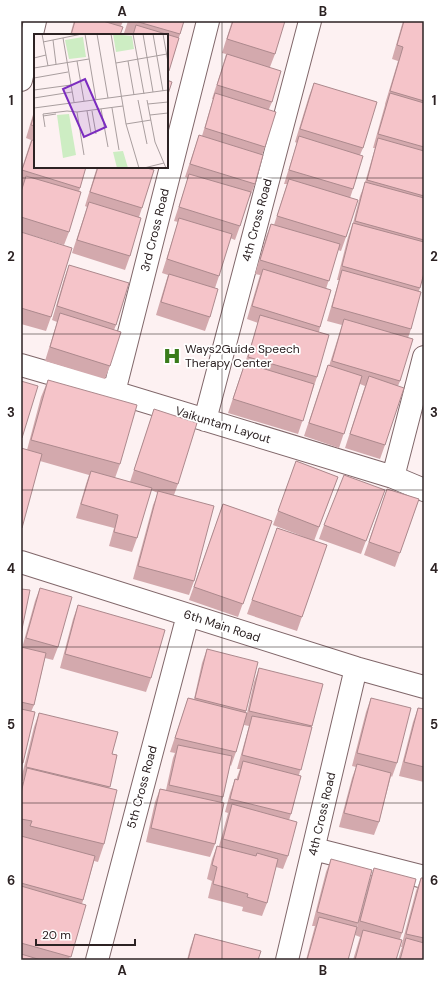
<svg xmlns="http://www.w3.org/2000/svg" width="445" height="981" font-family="'DM Sans',sans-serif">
	<rect width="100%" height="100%" fill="#fdf1f2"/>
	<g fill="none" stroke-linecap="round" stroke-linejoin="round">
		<g stroke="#80676a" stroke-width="24">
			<path id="minor" d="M 21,80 L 35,21
				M 21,365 L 114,392 L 393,477 L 424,490
				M 114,392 L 208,21
				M 205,420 L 310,21
				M 393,477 L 424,357
				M 21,562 L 356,668 L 424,687
				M 314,849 L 424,877
				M 97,960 L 188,615
				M 287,960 L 356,668"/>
		</g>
		<use href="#minor" stroke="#fff" stroke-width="22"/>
	</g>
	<path fill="#d3a9ad" d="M 74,21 L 123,21 L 121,26 L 120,35 L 70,35 Z
		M 128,21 L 184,21 L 167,77 L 167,35 L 131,35 L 124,33 Z
		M 232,21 L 284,21 L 275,54 L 270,67 L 272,102 L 269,109 L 265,147 L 262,155 L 255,184 L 250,197 L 249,197 L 240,226 L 235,240 L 230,238 L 219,276 L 215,288 L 210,317 L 205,331 L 156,315 L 164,288 L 168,275 L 162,273 L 178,222 L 174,221 L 188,178 L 185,177 L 199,135 L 202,136 L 213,99 L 212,99 L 222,68 L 226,54 L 222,53 Z
		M 403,21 L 424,21 L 424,273 L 419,291 L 411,329 L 408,338 L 400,381 L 398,386 L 385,445 L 380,459 L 345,448 L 365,386 L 360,384 L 339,448 L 304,436 L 323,379 L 328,365 L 329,366 L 342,325 L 327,321 L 339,280 L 337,280 L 348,237 L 353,223 L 360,196 L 364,186 L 375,148 L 373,148 L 385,105 L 385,104 L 398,61 L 392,59 Z
		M 314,83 L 363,148 L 360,155 L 353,189 L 350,198 L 346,237 L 341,251 L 338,250 L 326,289 L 320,327 L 319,332 L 317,377 L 298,434 L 228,413 L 240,377 L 245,363 L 258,323 L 247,319 L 260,275 L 255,274 L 266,237 L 271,224 L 274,225 L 287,184 L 284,184 L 297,143 L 295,142 L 309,96 Z
		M 35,108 L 35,167 L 80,188 L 69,232 L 64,245 L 21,232 L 21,190 L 22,186 L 21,185 L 21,171 L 31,140 L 26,138 Z
		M 97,167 L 143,167 L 142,208 L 139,217 L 130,256 L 125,270 L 72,253 L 87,207 L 85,206 Z
		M 21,232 L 51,317 L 46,331 L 21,324 Z
		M 69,265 L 116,325 L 114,330 L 110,366 L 105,379 L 45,361 L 57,322 L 52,320 L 64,279 Z
		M 48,380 L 120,464 L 115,478 L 130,482 L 154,409 L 178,484 L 174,495 L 194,581 L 189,595 L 133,579 L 153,505 L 158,493 L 151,490 L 137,538 L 132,552 L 109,546 L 114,528 L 76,518 L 86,484 L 89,475 L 40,461 L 21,529 L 21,448 L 27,450 L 41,397 Z
		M 296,461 L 338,477 L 314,541 L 327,545 L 297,631 L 247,614 L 277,528 L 307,538 L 273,525 Z
		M 387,489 L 419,499 L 395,567 L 364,555 Z
		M 385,490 L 361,554 L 319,539 L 324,525 Z
		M 223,504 L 272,521 L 238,617 L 189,600 Z
		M 40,588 L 58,647 L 53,660 L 45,658 L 34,705 L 31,712 L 23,763 L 21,768 L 21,647 L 22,648 L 35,601 Z
		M 78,605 L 151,678 L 146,692 L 60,668 L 73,619 Z
		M 207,649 L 246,711 L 246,713 L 247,713 L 254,682 L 259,668 L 312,726 L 299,775 L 291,814 L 289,820 L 288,856 L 283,869 L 276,867 L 267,903 L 262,916 L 242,911 L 243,907 L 208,898 L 212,881 L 207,879 L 212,859 L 217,846 L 219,846 L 228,813 L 225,812 L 230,793 L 235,779 L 236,780 L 240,769 L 237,769 L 249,726 L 244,725 L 246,716 L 236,752 L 231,766 L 230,765 L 223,797 L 221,803 L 215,844 L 210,857 L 146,842 L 155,802 L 160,789 L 166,790 L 173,758 L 175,753 L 170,752 L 188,698 L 194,699 L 202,663 Z
		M 371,698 L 397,763 L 392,777 L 391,776 L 379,822 L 374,835 L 339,827 L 352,778 L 356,767 L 352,766 L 366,712 Z
		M 418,708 L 424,709 L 424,782 L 399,776 L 413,722 Z
		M 39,713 L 112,754 L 117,755 L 109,788 L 104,844 L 98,862 L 94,861 L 82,904 L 69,960 L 21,960 L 21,785 L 23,781 L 21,780 L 21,779 L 34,727 Z
		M 331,859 L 358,923 L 348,960 L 306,960 L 315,926 L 312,926 L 326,872 Z
		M 374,868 L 402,933 L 400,939 L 396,960 L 353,960 L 360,937 L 355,935 L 369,882 Z
		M 421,878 L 424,878 L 424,960 L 398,960 L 402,947 L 401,947 L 416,891 Z
		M 195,934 L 258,960 L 187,960 L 190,948 Z"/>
	<path fill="#f5c4c9" stroke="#ac898d" d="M 75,21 L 103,21 L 123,27 L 120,35 L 71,35 Z
		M 135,21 L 184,21 L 180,34 Z
		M 233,21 L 285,21 L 275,54 L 227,39 Z
		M 404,21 L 424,21 L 424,101 L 390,91 L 403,47 L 397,45 Z
		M 136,25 L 179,38 L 169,71 L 167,70 L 167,35 L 133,35 Z
		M 227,54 L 281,71 L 272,102 L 217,85 Z
		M 167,80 L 172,82 L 167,97 Z
		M 314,83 L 377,102 L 363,148 L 300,129 Z
		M 215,93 L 276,112 L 265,147 L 205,128 Z
		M 390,93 L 424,103 L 424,147 L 378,134 Z
		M 35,111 L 35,126 L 31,125 Z
		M 199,135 L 263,155 L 255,184 L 190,164 Z
		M 299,136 L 363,156 L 353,189 L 289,170 Z
		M 378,138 L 424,151 L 424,196 L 367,180 Z
		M 32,140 L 35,141 L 35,167 L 86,167 L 80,188 L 22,170 Z
		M 98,167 L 143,167 L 154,170 L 142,208 L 90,192 Z
		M 189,174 L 251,192 L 240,226 L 179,207 Z
		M 26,176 L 81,192 L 69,232 L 21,217 L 21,192 Z
		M 289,179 L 358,200 L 346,237 L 277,216 Z
		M 365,182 L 424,198 L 424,240 L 355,221 Z
		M 89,202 L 141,218 L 130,256 L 77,240 Z
		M 179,218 L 232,234 L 219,276 L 167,259 Z
		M 353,223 L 424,242 L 424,273 L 420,288 L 342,266 Z
		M 271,224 L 340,244 L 329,281 L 260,260 Z
		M 21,232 L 72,248 L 51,317 L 21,308 Z
		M 69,265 L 129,283 L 116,325 L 57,306 Z
		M 263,269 L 331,290 L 320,327 L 252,306 Z
		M 342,270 L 421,292 L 411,329 L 332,307 Z
		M 169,274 L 218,289 L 210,317 L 161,302 Z
		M 60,313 L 121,332 L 110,366 L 50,347 Z
		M 260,315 L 329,335 L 317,377 L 248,357 Z
		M 344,319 L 413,339 L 400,381 L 332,361 Z
		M 245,363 L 314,384 L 303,421 L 233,399 Z
		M 328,365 L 362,376 L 344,434 L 309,423 Z
		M 369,376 L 404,388 L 385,445 L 350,434 Z
		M 48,380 L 137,405 L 120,464 L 31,440 Z
		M 21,381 L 38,386 L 22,438 L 21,437 Z
		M 154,409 L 197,423 L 178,484 L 134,470 Z
		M 21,448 L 42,454 L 22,528 L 21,528 Z
		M 296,461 L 338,477 L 319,527 L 278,511 Z
		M 91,471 L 152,488 L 137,538 L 114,532 L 118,515 L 81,504 Z
		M 344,475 L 385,490 L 366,541 L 324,525 Z
		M 387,489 L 419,499 L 400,553 L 369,542 Z
		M 158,491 L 214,506 L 194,581 L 138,566 Z
		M 223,504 L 272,521 L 243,604 L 194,587 Z
		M 277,528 L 327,545 L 302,617 L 252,600 Z
		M 40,588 L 72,597 L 58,647 L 26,638 Z
		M 21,589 L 30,590 L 21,634 Z
		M 78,605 L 165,630 L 151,678 L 65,654 Z
		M 21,647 L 46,653 L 34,705 L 21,702 Z
		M 207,649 L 258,662 L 246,711 L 195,698 Z
		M 259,668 L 323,684 L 312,726 L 249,711 Z
		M 188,698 L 247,713 L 236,752 L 175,738 Z
		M 371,698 L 411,708 L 397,763 L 357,753 Z
		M 418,708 L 424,709 L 424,767 L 404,762 Z
		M 21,709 L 35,712 L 23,763 L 21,763 Z
		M 39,713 L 118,732 L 112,754 L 117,755 L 110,787 L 26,767 Z
		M 252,716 L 312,727 L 301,770 L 242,755 Z
		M 178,745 L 232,756 L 223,797 L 169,785 Z
		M 243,761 L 301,776 L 291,814 L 230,799 L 235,779 L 238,780 Z
		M 357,764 L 391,773 L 379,822 L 344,813 Z
		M 27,768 L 117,790 L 104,844 L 30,826 L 32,821 L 21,819 L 21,793 Z
		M 160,789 L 224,803 L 215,844 L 151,828 Z
		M 232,804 L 297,822 L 288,856 L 223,839 Z
		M 21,836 L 95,856 L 83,900 L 21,883 Z
		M 217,846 L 256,856 L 257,853 L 278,859 L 267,903 L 247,897 L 248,894 L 213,884 L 217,867 L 212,865 Z
		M 331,859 L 372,870 L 358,923 L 317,912 Z
		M 374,868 L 416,879 L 402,933 L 360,921 Z
		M 421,878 L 424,878 L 424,938 L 406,934 Z
		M 21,886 L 86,905 L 71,957 L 21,943 Z
		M 319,917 L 357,927 L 348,960 L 307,960 Z
		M 363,930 L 402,940 L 396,960 L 355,960 Z
		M 195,934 L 261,951 L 258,960 L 188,960 Z
		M 406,938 L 424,943 L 424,960 L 400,960 Z
		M 21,954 L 41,960 L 21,960 Z"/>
	<path fill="none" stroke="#2c2223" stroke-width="1" stroke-opacity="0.55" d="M 222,21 L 222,960M 21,178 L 424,178M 21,334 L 424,334M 21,490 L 424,490M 21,647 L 424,647M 21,803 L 424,803"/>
	<defs>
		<g id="hospital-bare" transform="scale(1.38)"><path d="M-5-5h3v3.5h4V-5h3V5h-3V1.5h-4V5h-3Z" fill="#397b1b" stroke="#fff" stroke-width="2.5" paint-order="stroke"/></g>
	</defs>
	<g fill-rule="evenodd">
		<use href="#hospital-bare" x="172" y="356"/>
	</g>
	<g text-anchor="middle" stroke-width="3.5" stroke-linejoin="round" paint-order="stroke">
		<g font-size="12" fill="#2c2223" stroke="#fff">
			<text transform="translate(257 220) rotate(-75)" y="4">4th Cross Road</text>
			<text transform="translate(155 230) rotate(-76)" y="4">3rd Cross Road</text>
			<text transform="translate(223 425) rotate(17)" y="4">Vaikuntam Layout</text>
			<text transform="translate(222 626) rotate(18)" y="4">6th Main Road</text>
			<text transform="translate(142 787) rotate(-75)" y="4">5th Cross Road</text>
			<text transform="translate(322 814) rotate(-77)" y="4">4th Cross Road</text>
		</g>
		<g font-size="12" fill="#2c2223" stroke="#fff" text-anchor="start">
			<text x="185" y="353">Ways2Guide Speech<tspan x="185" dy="14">Therapy Center</tspan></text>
		</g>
	</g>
	<g transform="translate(34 34)">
		<rect width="134" height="134" fill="#fdf1f2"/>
		<path d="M 79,0 L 98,2 L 100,15 L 82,18 ZM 49,3 L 52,23 L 35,25 L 31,6 ZM 35,80 L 42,121 L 29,124 L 23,81 ZM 89,117 L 94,134 L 83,134 L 79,118 Z" fill="#cdedc3"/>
		<path fill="none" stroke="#a99e9f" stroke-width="1" d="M 8,0 L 14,32M 51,0 L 62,66M 63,0 L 74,64M 77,0 L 92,90 L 105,134M 99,0 L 110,60M 109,0 L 119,58M 119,0 L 129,57M 129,0 L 134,28M 29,4 L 40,68M 19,6 L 22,30M 9,8 L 48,0M 0,24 L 12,21M 43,27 L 50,67M 94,27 L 100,61M 82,29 L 133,20M 0,34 L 55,25M 0,44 L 34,38M 0,56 L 37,51M 0,64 L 38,58M 104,66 L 113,110M 113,66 L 121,108 L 132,134M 114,70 L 134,68M 0,74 L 134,56M 78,74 L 85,116M 67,75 L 74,113M 53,77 L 57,99M 58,77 L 62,100M 43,78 L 50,121M 116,81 L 134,79M 9,82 L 22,80M 92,90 L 117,86M 11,93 L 9,80 L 33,77 L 43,78 L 89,72M 110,134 L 130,129"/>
		<path fill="#7b2cbf" fill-opacity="0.15" stroke="#7b2cbf" stroke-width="2" d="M 51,45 L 72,93 L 50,103 L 29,55 Z"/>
		<rect width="134" height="134" fill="none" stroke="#2c2223" stroke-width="2"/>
	</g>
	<rect width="445" height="981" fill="none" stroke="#ffffff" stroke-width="44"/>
	<path d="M36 939v6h99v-6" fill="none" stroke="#2c2223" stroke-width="2"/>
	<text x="42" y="939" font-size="12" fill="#2c2223" stroke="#ffffff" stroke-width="3" paint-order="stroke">20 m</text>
	<rect x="22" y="22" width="401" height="937" fill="none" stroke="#2c2223" stroke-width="1.5"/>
	<g font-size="13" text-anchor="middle" font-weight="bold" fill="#2c2223">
		<text x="122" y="16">A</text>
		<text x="323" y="16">B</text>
		<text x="11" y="105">1</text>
		<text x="434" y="105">1</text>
		<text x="11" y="261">2</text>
		<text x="434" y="261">2</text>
		<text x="11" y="417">3</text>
		<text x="434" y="417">3</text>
		<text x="11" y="573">4</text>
		<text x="434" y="573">4</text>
		<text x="11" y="729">5</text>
		<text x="434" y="729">5</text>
		<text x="11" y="885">6</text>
		<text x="434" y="885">6</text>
		<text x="122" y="975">A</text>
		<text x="323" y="975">B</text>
	</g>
</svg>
